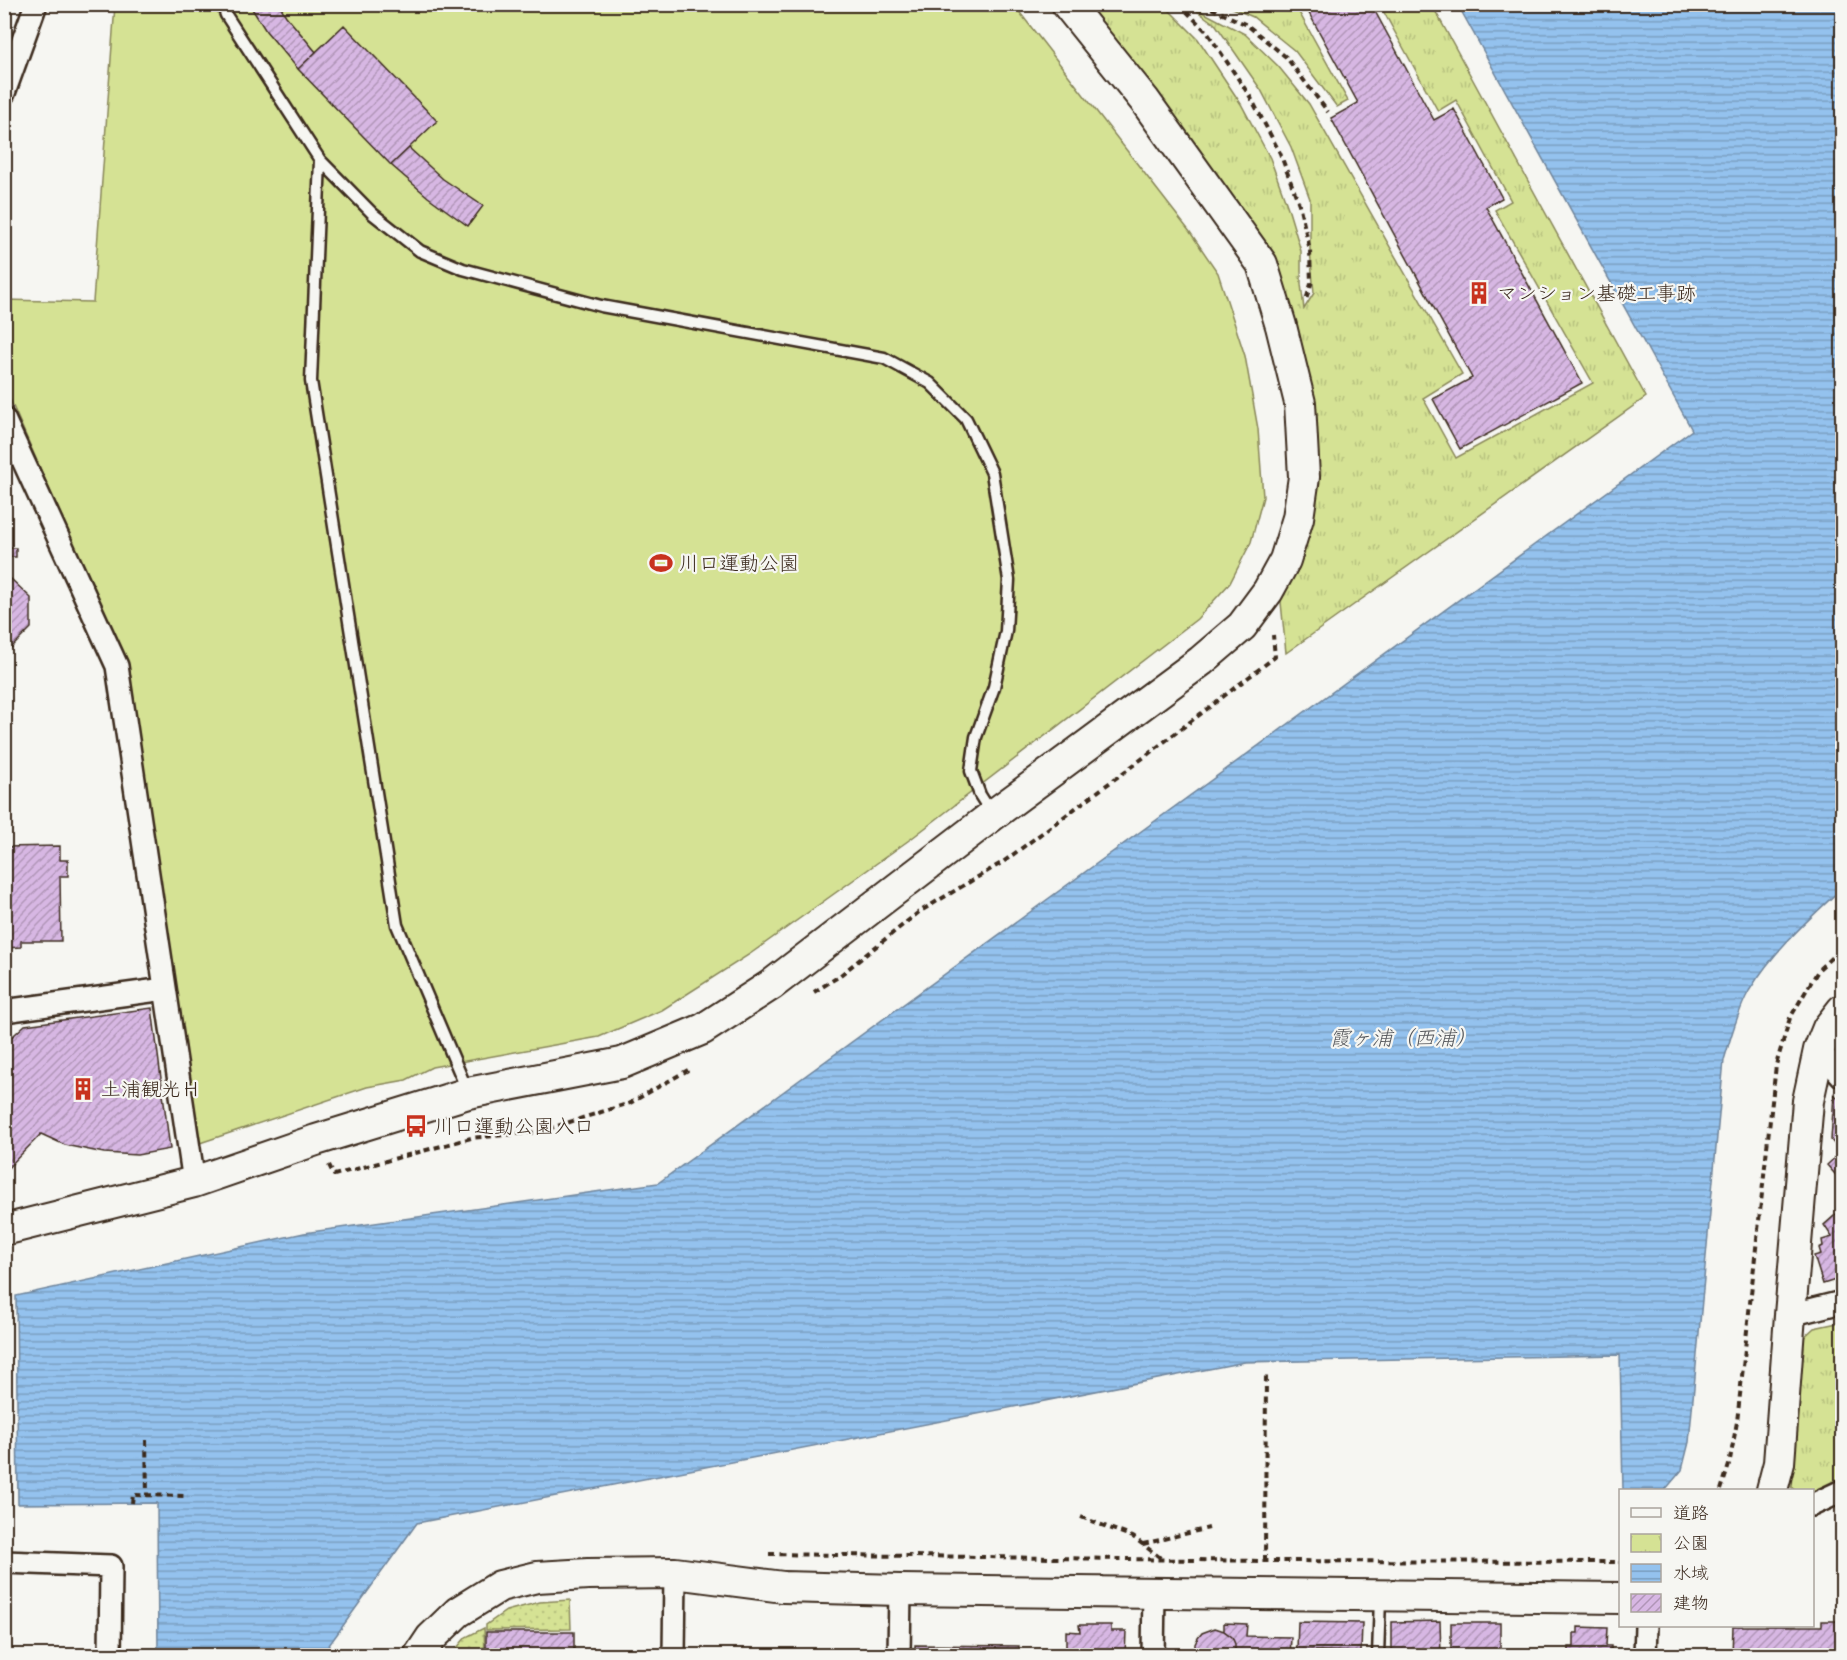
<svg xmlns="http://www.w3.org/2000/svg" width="1847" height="1660" font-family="'Gochi Hand','Klee One',sans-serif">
	<defs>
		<pattern id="grass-dots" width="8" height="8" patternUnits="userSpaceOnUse" patternTransform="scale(1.5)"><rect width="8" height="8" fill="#d5e294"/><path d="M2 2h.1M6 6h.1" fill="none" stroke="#b8c27f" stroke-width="1.8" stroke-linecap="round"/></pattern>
		<pattern id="park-tufts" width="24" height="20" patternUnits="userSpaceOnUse" patternTransform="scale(1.5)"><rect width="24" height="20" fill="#d5e294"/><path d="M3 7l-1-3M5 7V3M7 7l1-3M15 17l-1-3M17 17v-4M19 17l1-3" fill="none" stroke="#b8c27f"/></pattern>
		<pattern id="water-rules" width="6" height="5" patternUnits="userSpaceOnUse" patternTransform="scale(1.5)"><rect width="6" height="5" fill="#94c2ee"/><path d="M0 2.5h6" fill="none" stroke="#7a9ec0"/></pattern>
		<pattern id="building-hatch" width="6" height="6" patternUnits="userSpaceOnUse" patternTransform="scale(1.5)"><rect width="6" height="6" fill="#d7b7e3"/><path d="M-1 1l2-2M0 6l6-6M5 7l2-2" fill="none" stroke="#b095b7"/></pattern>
	</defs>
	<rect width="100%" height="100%" fill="#f6f6f2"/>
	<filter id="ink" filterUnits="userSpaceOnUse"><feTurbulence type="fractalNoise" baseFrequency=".0167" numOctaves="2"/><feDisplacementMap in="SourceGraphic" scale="12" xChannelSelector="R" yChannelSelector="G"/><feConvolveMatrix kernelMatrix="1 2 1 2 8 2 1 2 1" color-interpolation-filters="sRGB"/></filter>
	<g filter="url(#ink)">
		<path fill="url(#grass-dots)" stroke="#888659" stroke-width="1.5" d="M 570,1600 L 571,1629 L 486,1630 L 486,1625 L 506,1611 L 540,1602 Z
			M 484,1628 L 485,1655 L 451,1655 L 466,1637 Z"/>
		<path fill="url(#park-tufts)" stroke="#888659" stroke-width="1.5" d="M 1082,5 L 1164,5 L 1198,39 L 1241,104 L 1270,158 L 1288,208 L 1301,251 L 1301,284 L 1304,309 L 1314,293 L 1310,250 L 1310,199 L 1291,147 L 1261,90 L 1216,25 L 1189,5 L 1245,34 L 1278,66 L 1309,104 L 1462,374 L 1423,398 L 1456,458 L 1593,383 L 1495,210 L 1511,201 L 1456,100 L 1438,111 L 1380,5 L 1432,5 L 1646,397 L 1286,653 L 1280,592 L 1295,563 L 1292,324 Z
			M 1226,5 L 1295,5 L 1348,101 L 1337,107 L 1295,51 L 1253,17 Z
			M 1842,1322 L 1842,1477 L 1813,1491 L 1795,1490 L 1791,1487 L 1802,1339 L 1814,1328 Z"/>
		<path fill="#d5e294" stroke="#888659" stroke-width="1.5" d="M 115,5 L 1014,5 L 1190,232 L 1218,273 L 1245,356 L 1258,429 L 1263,497 L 1251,542 L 1230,583 L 1197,619 L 912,838 L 750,954 L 662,1010 L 599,1037 L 432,1067 L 406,1080 L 367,1087 L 200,1143 L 127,666 L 5,388 L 4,300 L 93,302 Z"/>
		<path fill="url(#water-rules)" stroke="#70859b" stroke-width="1.5" d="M 1458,5 L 1842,5 L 1842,888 C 1808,920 1774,950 1749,991 C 1737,1012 1731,1038 1724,1060 L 1689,1442 L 1682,1470 L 1665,1490 L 1623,1490 L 1620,1355 L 1245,1362 L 417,1523 L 322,1655 L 158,1655 L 157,1503 L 18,1504 L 16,1296 L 304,1233 L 658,1183 L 1692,430 Z"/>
		<path fill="url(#building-hatch)" stroke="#3b2a1e" stroke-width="1.5" d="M 249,4 L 279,4 L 286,16 L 316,52 L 298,69 L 266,31 Z
			M 1304,4 L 1371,4 L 1434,120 L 1454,109 L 1502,198 L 1486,207 L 1582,383 L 1460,449 L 1433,399 L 1472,378 L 1331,118 L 1358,103 Z
			M 344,25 L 437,121 L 391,165 L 298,69 Z
			M 409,148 L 443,179 L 483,206 L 468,226 L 428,197 L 391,165 Z
			M 4,521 L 8,521 L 9,548 L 16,548 L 16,557 L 4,557 Z
			M 4,560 L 5,579 L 11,579 L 31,598 L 31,628 L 11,648 L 4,648 Z
			M 60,846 L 60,860 L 68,860 L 68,876 L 60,876 L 61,941 L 21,941 L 21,947 L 4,948 L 4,847 Z
			M 152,1008 L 170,1149 L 137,1155 L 104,1153 L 65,1145 L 41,1134 L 4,1172 L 4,1044 L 25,1025 Z
			M 1834,1094 L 1842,1103 L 1842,1182 L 1827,1165 L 1841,1152 L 1831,1140 Z
			M 1842,1209 L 1842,1278 L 1823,1284 L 1814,1256 L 1821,1254 L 1819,1248 L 1823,1246 L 1822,1240 L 1832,1237 L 1824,1225 Z
			M 1440,1621 L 1441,1656 L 1392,1656 L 1392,1622 Z
			M 1822,1621 L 1837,1621 L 1837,1627 L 1840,1627 L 1840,1656 L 1732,1656 L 1733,1626 L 1822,1626 Z
			M 1298,1622 L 1362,1623 L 1361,1652 L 1297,1650 Z
			M 1224,1623 L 1247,1624 L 1246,1636 L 1291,1637 L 1290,1656 L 1235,1656 L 1235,1644 L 1232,1637 L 1224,1631 Z
			M 1451,1623 L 1500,1623 L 1500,1656 L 1451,1656 Z
			M 1079,1625 L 1111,1625 L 1111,1631 L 1126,1631 L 1125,1656 L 1066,1656 L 1066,1631 L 1080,1632 Z
			M 1578,1627 L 1607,1628 L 1606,1646 L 1611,1646 L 1611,1656 L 1569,1656 L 1569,1647 L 1574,1647 L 1574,1633 L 1578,1633 Z
			M 1215,1628 L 1224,1631 L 1232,1637 L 1235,1644 L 1235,1656 L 1195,1656 L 1195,1644 L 1198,1638 L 1202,1633 Z
			M 486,1632 L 574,1632 L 574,1656 L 486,1656 Z
			M 915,1645 L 1019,1646 L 1018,1656 L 915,1656 Z"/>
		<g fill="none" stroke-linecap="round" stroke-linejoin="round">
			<g stroke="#3b2a1e" stroke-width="15">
				<path id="lane" d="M 222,4 L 226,15 L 320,160 L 311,381 L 397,925 L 467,1090
					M 320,160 L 373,214 L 420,251 L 463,269 L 601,306 L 884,358 L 930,383 L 966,419 L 992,473 L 1009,580 L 1006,631 L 994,687 L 976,737 L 971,771 L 980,795 L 992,814
					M 1378,1656 L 1380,1598"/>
			</g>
			<g stroke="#3b2a1e" stroke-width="26">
				<path id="street" d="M 4,93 L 36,4
					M 4,419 L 117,666 L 194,1182
					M 4,1011 L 165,989
					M 1819,1050 L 1842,1076
					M 1790,1315 L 1842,1302
					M 1812,1505 L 1842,1491
					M 4,1562 L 111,1566 L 110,1656
					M 674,1656 L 675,1573
					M 899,1656 L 900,1590
					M 1153,1656 L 1154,1592
					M 1645,1656 L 1646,1626"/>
			</g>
			<g stroke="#3b2a1e" stroke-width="34">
				<path id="secondary" d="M 4,1230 L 194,1182 L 316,1140 L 468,1093 L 622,1063 L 703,1029 L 771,985 L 993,815 L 1201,661 L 1242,626 L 1268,591 L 1285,560 L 1298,518 L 1304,477 L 1300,403 L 1281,326 L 1262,264 L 1145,101 L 1067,4
					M 1772,1490 L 1779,1463 L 1790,1315 L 1808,1101 L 1819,1050 L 1828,1028 L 1842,1010
					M 419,1656 L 431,1638 L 458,1612 L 500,1586 L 537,1577 L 588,1574 L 675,1573 L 783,1587 L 900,1590 L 1620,1598"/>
			</g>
			<path stroke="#3b2a1e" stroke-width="4" stroke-dasharray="6 4.5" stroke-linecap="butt" d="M 1179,4 L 1207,32 L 1251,98 L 1280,153 L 1299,204 L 1310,250 L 1311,284 L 1306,300
				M 1202,4 L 1247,25 L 1286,57 L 1328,112
				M 814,992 L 838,977 L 919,912 L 1003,862 L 1139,761 L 1275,657 L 1273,635
				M 329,1165 L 334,1175 L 471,1138 L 538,1132 L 630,1103 L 688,1070
				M 146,1440 L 147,1495
				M 1721,1490 L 1729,1465 L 1737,1422 L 1776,1065 L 1790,1018 L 1819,969 L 1842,948
				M 132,1503 L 133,1495 L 188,1496
				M 1081,1517 L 1133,1537 L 1162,1559
				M 1143,1544 L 1209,1528
				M 769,1554 L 1265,1561 L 1620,1562
				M 1265,1561 L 1266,1372"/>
			<use href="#lane" stroke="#f6f6f2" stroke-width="10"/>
			<use href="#street" stroke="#f6f6f2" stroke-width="21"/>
			<use href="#secondary" stroke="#f6f6f2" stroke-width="30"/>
		</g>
	</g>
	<defs>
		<g id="building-bare" transform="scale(1.8)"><path d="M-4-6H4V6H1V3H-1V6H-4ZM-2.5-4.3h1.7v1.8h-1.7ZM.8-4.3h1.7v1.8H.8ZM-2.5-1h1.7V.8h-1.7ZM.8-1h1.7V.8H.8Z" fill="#c8321e" stroke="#f6f6f2" stroke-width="2.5" paint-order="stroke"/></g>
		<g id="stadium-bare" transform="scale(1.8)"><path d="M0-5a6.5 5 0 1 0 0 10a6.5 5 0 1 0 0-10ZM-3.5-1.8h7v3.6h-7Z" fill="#c8321e" stroke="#f6f6f2" stroke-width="2.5" paint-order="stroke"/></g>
		<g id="bus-bare" transform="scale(1.8)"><path d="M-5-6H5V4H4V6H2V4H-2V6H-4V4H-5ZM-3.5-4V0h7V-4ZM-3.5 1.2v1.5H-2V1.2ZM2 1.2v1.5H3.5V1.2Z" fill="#c8321e" stroke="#f6f6f2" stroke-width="2.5" paint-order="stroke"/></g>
	</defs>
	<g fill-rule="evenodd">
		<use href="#building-bare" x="1479" y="293"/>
		<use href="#stadium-bare" x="661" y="563"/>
		<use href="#building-bare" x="83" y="1089"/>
		<use href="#bus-bare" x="416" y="1126"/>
	</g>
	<g text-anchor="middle" stroke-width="4.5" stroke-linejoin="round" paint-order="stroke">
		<g font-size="20" fill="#3b2a1e" stroke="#f6f6f2" text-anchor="start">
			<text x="1497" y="300">マンション基礎工事跡</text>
			<text x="679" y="570">川口運動公園</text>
			<text x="101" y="1096">土浦観光Ｈ</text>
			<text x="434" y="1133">川口運動公園入口</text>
		</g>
		<g font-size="21" font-style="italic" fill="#56585c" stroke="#f6f6f2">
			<text x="1403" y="1045">霞ヶ浦（西浦）</text>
		</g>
	</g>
	<rect width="1847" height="1660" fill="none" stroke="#f6f6f2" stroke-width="24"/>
	<rect x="12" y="12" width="1823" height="1636" fill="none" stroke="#3b2a1e" stroke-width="2" filter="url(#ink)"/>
	<rect x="1619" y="1489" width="195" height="138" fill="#f6f6f2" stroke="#aba49d" stroke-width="1.5"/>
	<rect x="1631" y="1508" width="30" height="9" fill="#f6f6f2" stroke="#aba49d" stroke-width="1.5"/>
	<text x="1673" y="1519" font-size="18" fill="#3b2a1e">道路</text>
	<rect x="1631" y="1534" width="30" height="18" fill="url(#park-tufts)" stroke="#aba49d" stroke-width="1.5"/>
	<text x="1673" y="1549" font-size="18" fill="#3b2a1e">公園</text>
	<rect x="1631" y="1564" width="30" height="18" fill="url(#water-rules)" stroke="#aba49d" stroke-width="1.5"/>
	<text x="1673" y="1579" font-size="18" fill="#3b2a1e">水域</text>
	<rect x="1631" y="1594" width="30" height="18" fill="url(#building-hatch)" stroke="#aba49d" stroke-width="1.5"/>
	<text x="1673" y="1609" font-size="18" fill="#3b2a1e">建物</text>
</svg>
